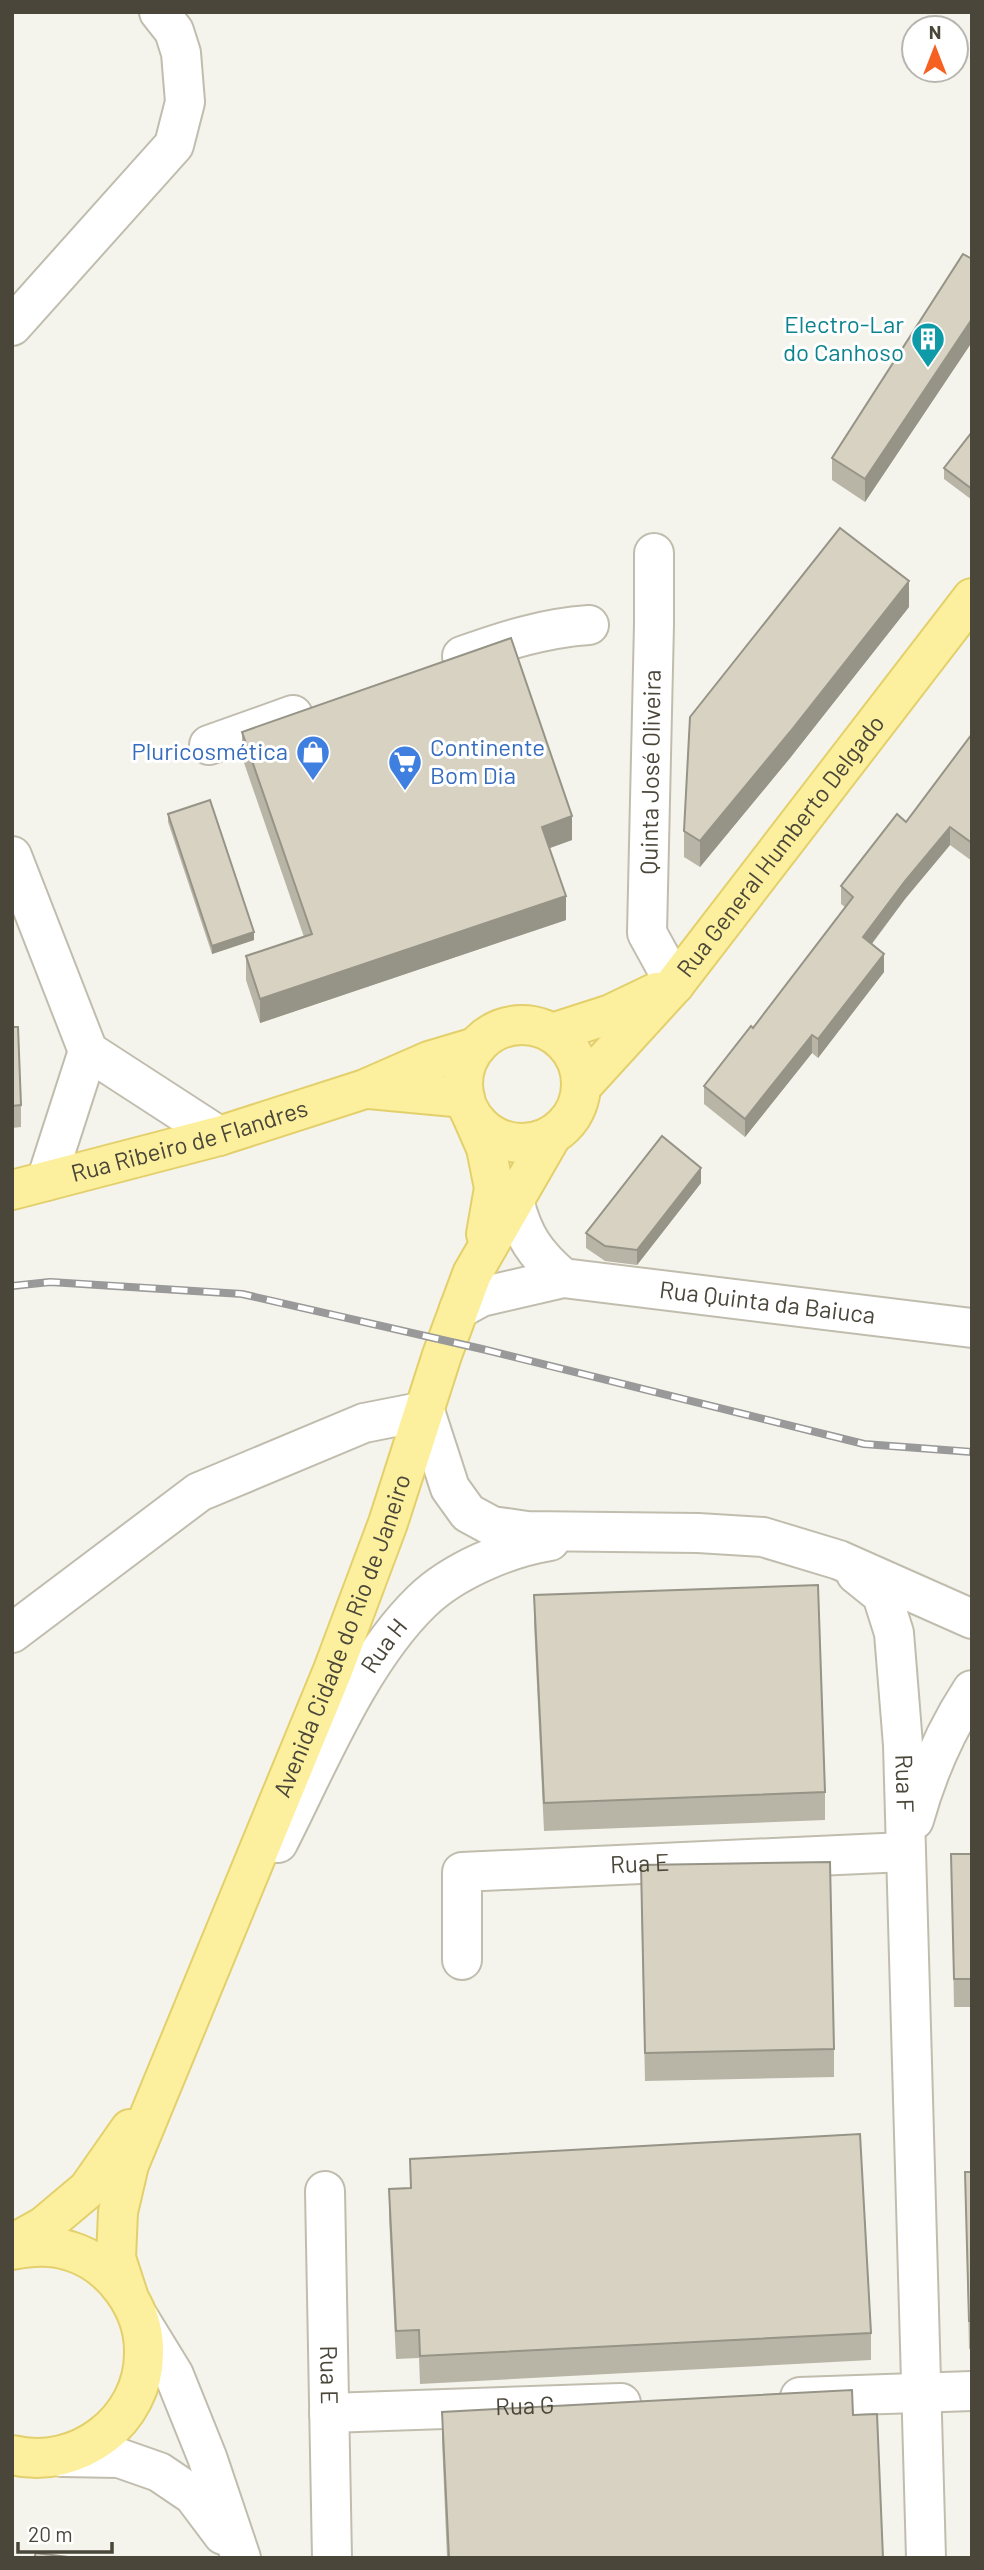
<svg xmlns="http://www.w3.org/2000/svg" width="984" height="2570" font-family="Barlow,sans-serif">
	<rect width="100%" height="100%" fill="#f5f4ec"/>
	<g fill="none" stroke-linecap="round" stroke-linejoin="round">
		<g stroke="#c1bdae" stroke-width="42">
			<g id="minor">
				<path d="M 12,326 L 174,145 L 185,102 L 181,53 L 174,31 L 159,12"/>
				<path d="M 654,553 L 654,624 L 647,933 L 675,984"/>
				<path d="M 462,656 C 504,641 544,628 589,625"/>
				<path d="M 209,745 L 293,715"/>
				<path d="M 12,856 L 88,1051 L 219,1136"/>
				<path d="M 46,1181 L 88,1051"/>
				<path d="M 514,1200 C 523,1236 535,1254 563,1278"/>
				<path id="s1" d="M 459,1309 L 481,1297 L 563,1278 L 972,1328"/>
				<path id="s2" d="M 856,1574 L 882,1595 L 894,1633 L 903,1745 L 926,2558"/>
				<path d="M 12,1633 L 199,1492 L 364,1423 L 425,1411 L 450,1488 L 468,1513 L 492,1526 L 527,1531 L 698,1533 L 763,1537 L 839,1560 L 972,1619"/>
				<path d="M 914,1820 C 927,1773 945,1731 972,1690"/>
				<path id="s3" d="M 278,1843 C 318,1765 359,1662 422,1601 C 453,1571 507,1548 550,1541"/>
				<path id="s4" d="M 462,1960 L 462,1872 L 905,1852"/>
				<path id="s5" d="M 325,2191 L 332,2558"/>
				<path d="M 139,2318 L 174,2375 L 207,2457 L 241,2558"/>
				<path d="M 800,2397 L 972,2391"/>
				<path id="s6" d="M 329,2413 L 621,2403"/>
				<path d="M 62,2457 L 119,2458 L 159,2472 L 193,2495 L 223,2535"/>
			</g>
		</g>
		<g stroke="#e3d06c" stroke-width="42">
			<g id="major">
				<circle cx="522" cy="1084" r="59"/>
				<path d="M 552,1033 L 611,1014 L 657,992"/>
				<path id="s7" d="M 581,1087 L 675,984 L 972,598"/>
				<path d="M 369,1089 L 465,1098"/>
				<path d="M 472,1116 L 486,1148 L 494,1188 L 486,1234"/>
				<path id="s8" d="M 12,1190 L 219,1136 L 365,1089 L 429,1061 L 476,1047"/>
				<path d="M 12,2244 L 44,2226 L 88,2189 L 130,2129"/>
				<path d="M 12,2250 C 31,2246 52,2245 70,2251 C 113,2264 145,2309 144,2353 C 144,2421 77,2471 12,2455"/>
				<path id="s9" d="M 128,2295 L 116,2258 L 118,2212 L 129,2165 L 333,1670 L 388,1523 L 442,1355 L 472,1274 L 552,1135"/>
			</g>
		</g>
		<use href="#minor" stroke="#fff" stroke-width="38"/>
		<use href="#major" stroke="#fcef9d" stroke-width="38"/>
		<g stroke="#999" stroke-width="8">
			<path id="rail" d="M 12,1286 L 50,1282 L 242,1294 L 482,1349 L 864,1444 L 972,1452"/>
		</g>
		<use href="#rail" stroke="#fff" stroke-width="5" stroke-dasharray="16" stroke-linecap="butt"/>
	</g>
	<path fill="#b9b5a6" d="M 972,259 L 972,342 L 865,502 L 832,480 L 832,458 Z
		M 972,432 L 972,500 L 944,479 L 944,468 Z
		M 909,607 L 790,758 L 700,867 L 684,857 L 684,831 Z
		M 242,732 L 572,840 L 549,848 L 566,920 L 260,1023 L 246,980 L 246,956 L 304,937 L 242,757 Z
		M 972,734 L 972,861 L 950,845 L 905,899 L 872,944 L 884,972 L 818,1058 L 812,1053 L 745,1137 L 704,1104 L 704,1086 L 753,1028 L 845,907 L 841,904 L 841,886 L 906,822 Z
		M 168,814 L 254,940 L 212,954 L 168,822 Z
		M 12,1027 L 21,1105 L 21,1127 L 12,1128 Z
		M 701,1183 L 637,1265 L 605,1261 L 586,1248 L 586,1233 Z
		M 534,1595 L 825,1792 L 825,1820 L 544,1831 L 534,1623 Z
		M 951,1854 L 972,1854 L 972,2007 L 954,2007 Z
		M 641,1893 L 834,2049 L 834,2077 L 645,2081 Z
		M 410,2159 L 871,2333 L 871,2360 L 420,2384 L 419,2358 L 396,2359 L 389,2217 L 389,2189 L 410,2188 Z
		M 965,2172 L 972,2172 L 972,2349 L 969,2349 Z
		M 442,2412 L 853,2415 L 883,2558 L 447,2558 L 442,2440 Z"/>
	<path fill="#969387" d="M 972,319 L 972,342 L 865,502 L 865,479 Z
		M 909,581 L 909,607 L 790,758 L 700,867 L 700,841 Z
		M 572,816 L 572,840 L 542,851 L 542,827 Z
		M 950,827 L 950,845 L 905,899 L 863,955 L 863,937 L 905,881 Z
		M 566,896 L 566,920 L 260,1023 L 260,999 Z
		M 254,932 L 254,940 L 212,954 L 212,946 Z
		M 884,954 L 884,972 L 818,1058 L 818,1039 Z
		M 812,1035 L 812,1053 L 745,1137 L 745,1119 Z
		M 701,1168 L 701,1183 L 637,1265 L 637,1250 Z"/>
	<path fill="#d7d2c1" stroke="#969387" stroke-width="2" d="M 963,254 L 972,259 L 972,319 L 865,479 L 832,458 Z
		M 972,432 L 972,489 L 944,468 Z
		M 840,528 L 909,581 L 790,732 L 700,841 L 684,831 L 690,717 Z
		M 511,638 L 572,816 L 542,827 L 566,896 L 260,999 L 246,956 L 312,934 L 242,732 Z
		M 972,734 L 972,843 L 950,827 L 905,881 L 863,937 L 884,954 L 818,1039 L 812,1035 L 745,1119 L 704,1086 L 751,1026 L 753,1028 L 853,897 L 841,886 L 897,814 L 906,822 Z
		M 210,800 L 254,932 L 212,946 L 168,814 Z
		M 12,1027 L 18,1027 L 21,1105 L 12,1106 Z
		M 662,1136 L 701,1168 L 637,1250 L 605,1246 L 586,1233 Z
		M 818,1585 L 825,1792 L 544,1803 L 534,1595 Z
		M 951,1854 L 972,1854 L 972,1979 L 954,1979 Z
		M 830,1862 L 834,2049 L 645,2053 L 641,1865 Z
		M 860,2134 L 871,2333 L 420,2356 L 419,2330 L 396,2331 L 389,2189 L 411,2188 L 410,2159 Z
		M 965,2172 L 972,2172 L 972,2321 L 969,2321 Z
		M 852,2390 L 853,2415 L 877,2414 L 883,2558 L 449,2558 L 442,2412 Z
		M 971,2410 L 972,2410 L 972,2450 Z
		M 36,2553 L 76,2558 L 34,2558 Z"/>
	<defs>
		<g id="building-pin" transform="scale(1.75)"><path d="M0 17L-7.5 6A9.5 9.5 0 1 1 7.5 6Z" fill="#0f9aa8" stroke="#fff"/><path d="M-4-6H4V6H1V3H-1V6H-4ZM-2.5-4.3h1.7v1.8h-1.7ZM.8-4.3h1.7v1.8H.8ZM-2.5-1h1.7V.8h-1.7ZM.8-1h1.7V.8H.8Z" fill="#fff"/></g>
		<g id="shop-pin" transform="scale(1.75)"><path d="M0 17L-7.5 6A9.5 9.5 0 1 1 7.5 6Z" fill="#3f7fe0" stroke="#fff"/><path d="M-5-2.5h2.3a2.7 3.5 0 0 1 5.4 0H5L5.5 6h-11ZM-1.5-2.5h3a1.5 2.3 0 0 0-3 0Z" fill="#fff"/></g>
		<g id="supermarket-pin" transform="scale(1.75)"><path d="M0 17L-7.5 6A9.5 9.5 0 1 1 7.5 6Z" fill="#3f7fe0" stroke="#fff"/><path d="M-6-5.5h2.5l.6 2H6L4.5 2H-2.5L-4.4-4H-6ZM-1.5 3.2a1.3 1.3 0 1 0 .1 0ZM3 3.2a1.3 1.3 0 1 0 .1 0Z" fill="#fff"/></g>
	</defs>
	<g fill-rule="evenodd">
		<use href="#building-pin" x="928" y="339"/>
		<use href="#shop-pin" x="313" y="752"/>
		<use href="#supermarket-pin" x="405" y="762"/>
	</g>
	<g text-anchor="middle" stroke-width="6" stroke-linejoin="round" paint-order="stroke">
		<g font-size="24" fill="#0d838f" stroke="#fff" text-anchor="end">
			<text x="904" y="333">Electro-Lar<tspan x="904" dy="28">do Canhoso</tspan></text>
		</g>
		<g font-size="24" fill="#366cbe" stroke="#fff" text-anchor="start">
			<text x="430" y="756">Continente<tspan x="430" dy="28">Bom Dia</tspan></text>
			<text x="288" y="760" text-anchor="end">Pluricosmética</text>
		</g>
		<g font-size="24" fill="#4a4639" stroke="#fff">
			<text transform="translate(651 772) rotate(-89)" y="8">Quinta José Oliveira</text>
			<text dy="8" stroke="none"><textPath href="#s7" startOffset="313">Rua General Humberto Delgado</textPath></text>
			<text dy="8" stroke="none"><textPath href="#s8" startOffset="184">Rua Ribeiro de Flandres</textPath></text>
			<text dy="8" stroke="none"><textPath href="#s1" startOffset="315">Rua Quinta da Baiuca</textPath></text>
			<text dy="8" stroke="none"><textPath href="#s9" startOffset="704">Avenida Cidade do Rio de Janeiro</textPath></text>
			<text dy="8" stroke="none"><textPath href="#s3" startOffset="224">Rua H</textPath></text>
			<text dy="8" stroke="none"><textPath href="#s2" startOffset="224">Rua F</textPath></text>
			<text dy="8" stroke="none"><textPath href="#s4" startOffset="266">Rua E</textPath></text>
			<text dy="8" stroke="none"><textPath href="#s5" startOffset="184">Rua E</textPath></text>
			<text dy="8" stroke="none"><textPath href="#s6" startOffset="196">Rua G</textPath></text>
		</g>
	</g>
	<rect width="984" height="2570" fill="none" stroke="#4a4639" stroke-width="28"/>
	<g transform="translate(935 49)"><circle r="33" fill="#ffffff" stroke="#b7b5b0" stroke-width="2"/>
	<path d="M0-5L12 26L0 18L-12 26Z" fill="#f66122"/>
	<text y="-10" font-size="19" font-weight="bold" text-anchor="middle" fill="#4a4639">N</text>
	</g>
	<path d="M18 2542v10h94v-10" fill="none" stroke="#4a4639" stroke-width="3.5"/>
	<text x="28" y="2542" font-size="21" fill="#4a4639" stroke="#ffffff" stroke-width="5" paint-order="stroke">20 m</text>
</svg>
